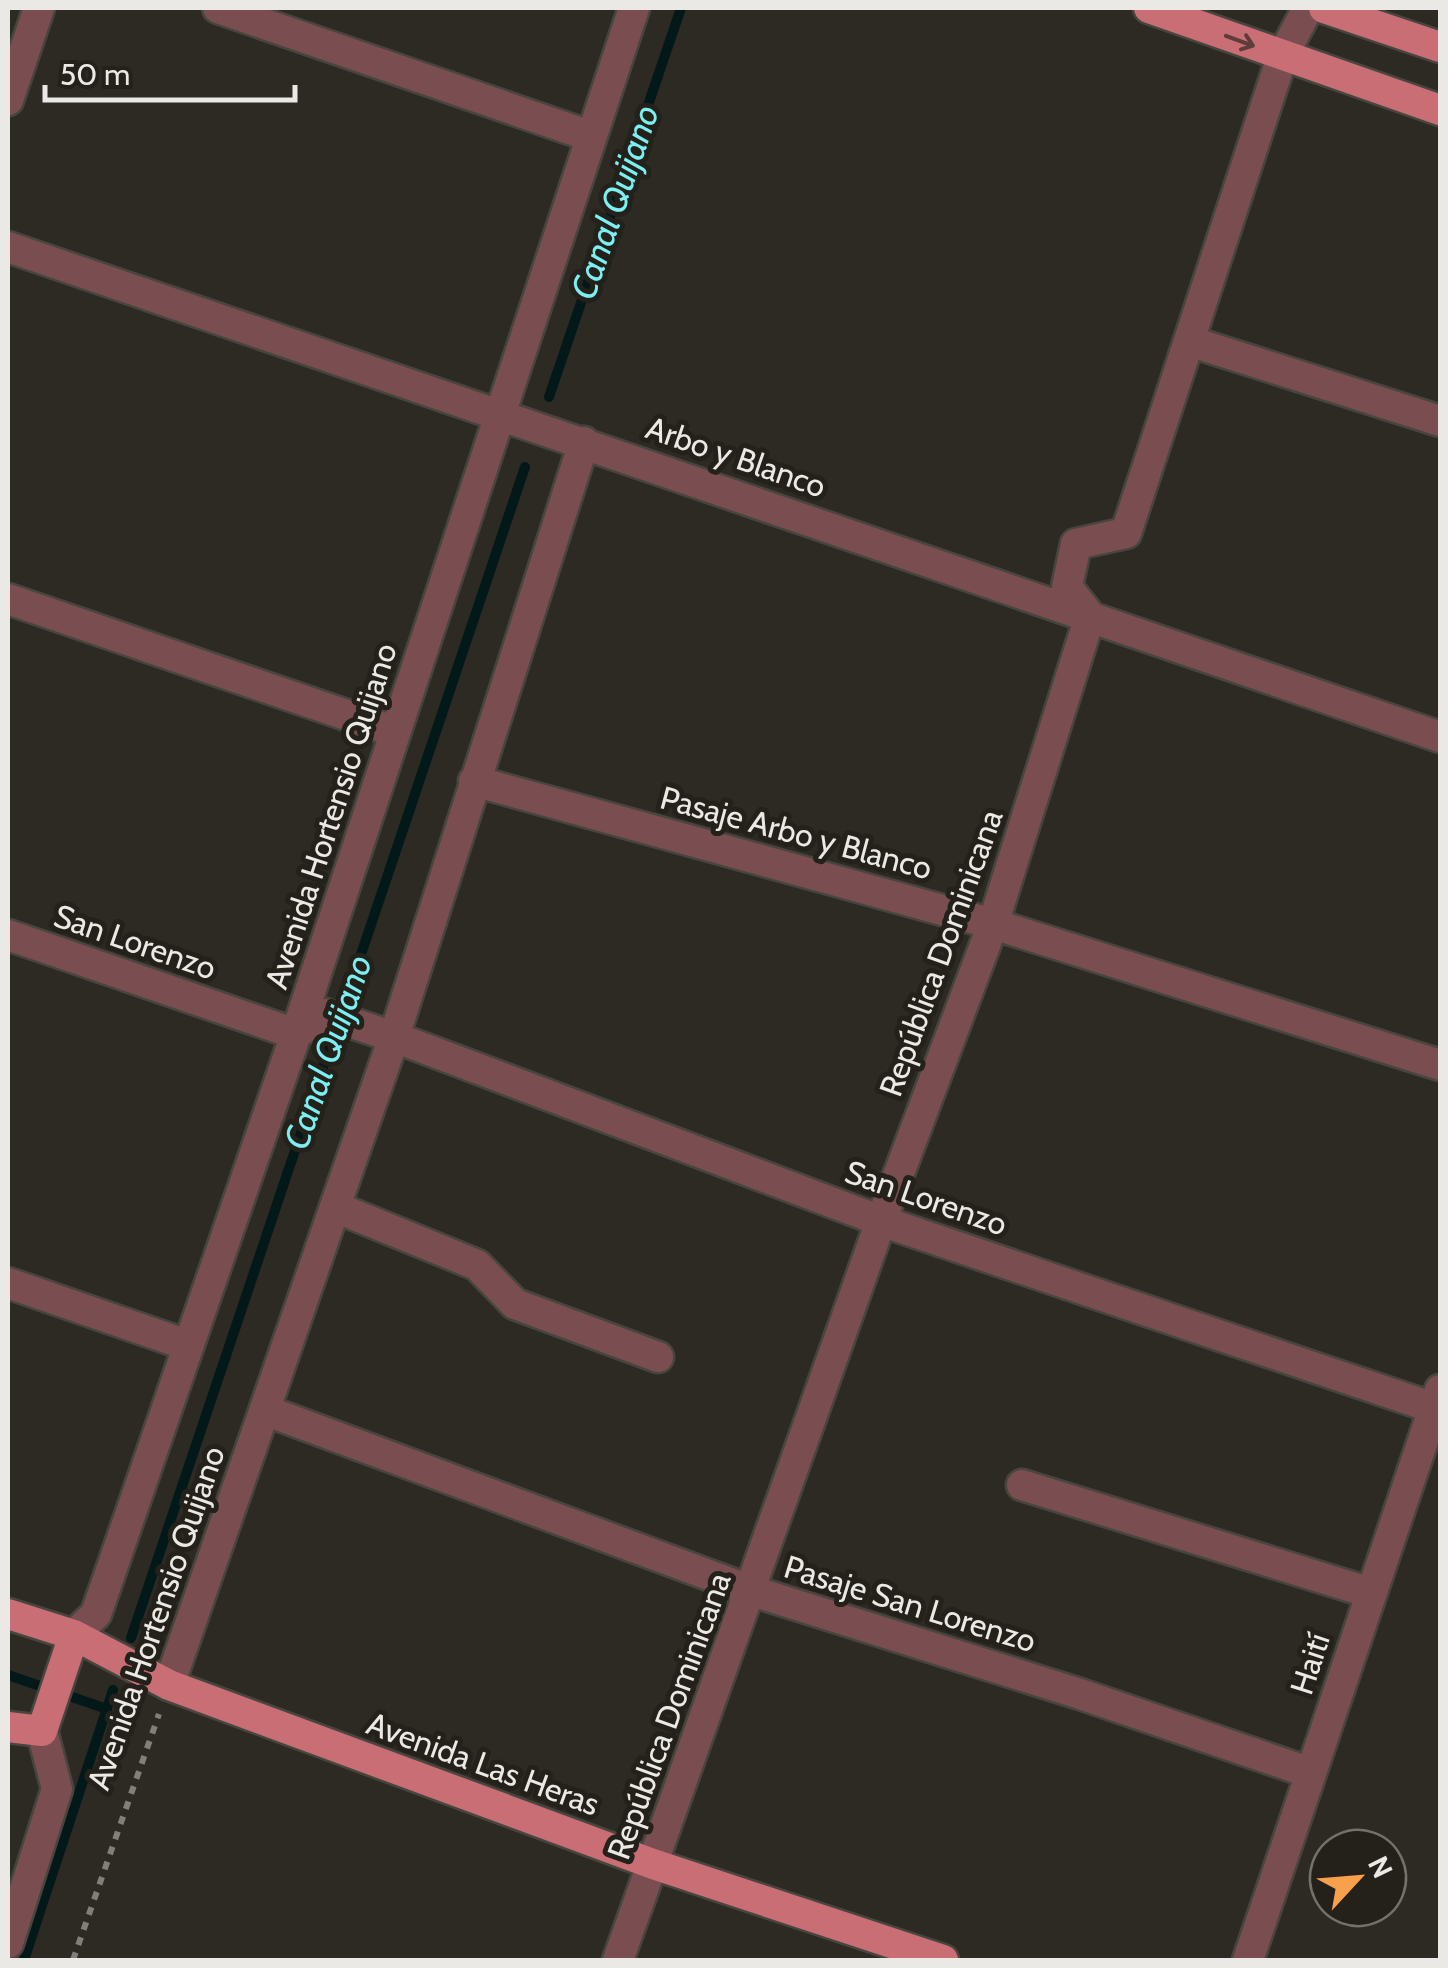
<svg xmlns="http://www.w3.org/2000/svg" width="1448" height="1968" font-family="Cabin,sans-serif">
	<rect width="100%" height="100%" fill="#2d2a24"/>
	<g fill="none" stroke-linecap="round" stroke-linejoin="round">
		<path stroke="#021819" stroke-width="10" d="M 549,397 L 681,8
			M 131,1638 L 525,467
			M 8,1675 L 107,1709
			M 24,1960 L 113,1690"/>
		<g stroke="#48453f" stroke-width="35">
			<path id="minor" d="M 218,8 L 590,136
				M 8,100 L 39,8
				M 8,247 L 1440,737
				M 1192,342 L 1440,421
				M 8,599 L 393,731
				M 474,781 L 993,924 L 1440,1065
				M 8,935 L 296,1034 L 325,1014 L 394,1037 L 881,1221 L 1440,1410
				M 335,1207 L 477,1265 L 515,1304 L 658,1357
				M 8,1283 L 187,1345
				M 267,1411 L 752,1591 L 1080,1694 L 1311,1773
				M 1022,1485 L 1371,1593
				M 74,1635 L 96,1614 L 296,1034 L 634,8
				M 169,1685 L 394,1037 L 584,442
				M 8,1943 L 57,1789 L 42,1731
				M 618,1960 L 881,1221 L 993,924 L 1090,616 L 1067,587 L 1076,544 L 1126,533 L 1282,57 L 1308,8
				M 1248,1960 L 1440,1390"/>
		</g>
		<g stroke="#48453f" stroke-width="35">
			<path id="major" d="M 1149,8 L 1440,110
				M 1324,8 L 1440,47
				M 8,1614 L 74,1635 L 169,1685 L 653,1864 L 943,1960
				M 8,1727 L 42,1731 L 74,1635"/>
		</g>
		<path stroke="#827f7a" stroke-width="6" stroke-dasharray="8 8" stroke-linecap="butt" d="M 73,1960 L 159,1714"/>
		<use href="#minor" stroke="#7a4e50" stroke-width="30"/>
		<use href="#major" stroke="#c86e74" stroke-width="30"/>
	</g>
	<defs><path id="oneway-shaft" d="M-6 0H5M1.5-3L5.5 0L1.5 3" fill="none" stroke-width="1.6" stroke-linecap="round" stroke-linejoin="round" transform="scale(2.5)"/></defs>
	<use stroke="#5d3c3a" href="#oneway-shaft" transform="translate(1240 41) rotate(20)"/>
	<g text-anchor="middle" stroke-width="10" stroke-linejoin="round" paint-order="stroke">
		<g font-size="32" fill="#ebe9e5" stroke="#24211b">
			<text transform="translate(736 457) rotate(19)" y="11">Arbo y Blanco</text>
			<text transform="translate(331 816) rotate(-72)" y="11">Avenida Hortensio Quijano</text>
			<text transform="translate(796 833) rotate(15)" y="11">Pasaje Arbo y Blanco</text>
			<text transform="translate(135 942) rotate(19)" y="11">San Lorenzo</text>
			<text transform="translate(941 953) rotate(-70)" y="11">República Dominicana</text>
			<text transform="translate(926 1198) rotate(19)" y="11">San Lorenzo</text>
			<text transform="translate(910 1604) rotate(17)" y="11">Pasaje San Lorenzo</text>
			<text transform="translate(156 1618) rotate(-71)" y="11">Avenida Hortensio Quijano</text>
			<text transform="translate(1310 1664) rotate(-72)" y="11">Haití</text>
			<text transform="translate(669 1716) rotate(-70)" y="11">República Dominicana</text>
			<text transform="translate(483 1764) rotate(20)" y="11">Avenida Las Heras</text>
		</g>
		<g font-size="35" font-style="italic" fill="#7ceff2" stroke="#24211b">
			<text transform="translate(615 202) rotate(-71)" y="12">Canal Quijano</text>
			<text transform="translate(328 1052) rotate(-71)" y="12">Canal Quijano</text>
		</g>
	</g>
	<rect width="1448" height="1968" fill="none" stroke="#ebe9e5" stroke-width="20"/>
	<g transform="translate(1358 1878) rotate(64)"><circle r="48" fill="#24211b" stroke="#74716c" stroke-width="2.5"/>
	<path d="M0-8L18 38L0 25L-18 38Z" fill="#f9a04c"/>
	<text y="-15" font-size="28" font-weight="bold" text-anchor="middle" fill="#ebe9e5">N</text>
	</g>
	<path d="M45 85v15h250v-15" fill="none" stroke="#ebe9e5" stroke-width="5"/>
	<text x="60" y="85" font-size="30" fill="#ebe9e5" stroke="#24211b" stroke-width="8" paint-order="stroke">50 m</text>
</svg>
